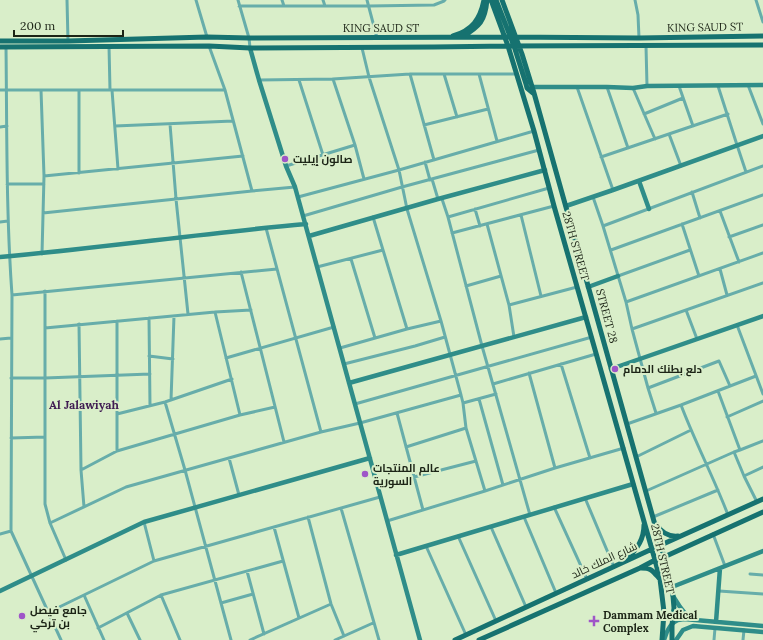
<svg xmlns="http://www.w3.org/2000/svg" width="763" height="640" font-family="Lora,Cairo,serif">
	<rect width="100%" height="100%" fill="#d9eec9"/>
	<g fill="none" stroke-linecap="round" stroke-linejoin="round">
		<path stroke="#67adaa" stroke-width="3" d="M 67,0 L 68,41
			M 196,0 L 207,37
			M 238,0 L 249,38 L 250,48
			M 282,0 L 284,6
			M 323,0 L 325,6
			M 367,0 L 377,38
			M 635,0 L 638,15 L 639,38
			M 756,0 L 763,22
			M 239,6 L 369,6 L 434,5 L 444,1 L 445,0
			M 109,46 L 110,90
			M 209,46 L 225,90 L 252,191
			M 646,46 L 647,86
			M 6,47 C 7,129 6,212 12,295 L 11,531 L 61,640
			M 410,74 L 434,160
			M 444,74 L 457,117
			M 479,74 L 497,141
			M 333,79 L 355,145 L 364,179
			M 259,80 L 333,79 L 410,74 L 517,74
			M 299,80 L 323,155
			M 748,85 L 763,124
			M 679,86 L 693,126
			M 718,86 L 737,145 L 746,172
			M 577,87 L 613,190
			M 607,87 L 628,148
			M 633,88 L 655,139
			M 0,90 L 225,90
			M 41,90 L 44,176 L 42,254
			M 79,90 L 79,173
			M 112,90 L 118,169
			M 644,114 L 683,98
			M 170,124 L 176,199 L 188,314
			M 424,125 L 488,109
			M 115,126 L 233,121
			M 0,127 L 7,126
			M 669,134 L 681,166
			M 601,157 L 728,114
			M 425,162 L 430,180
			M 286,166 L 355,145
			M 44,176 L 243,156
			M 432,179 L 438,199
			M 7,184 L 44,184
			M 692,192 L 700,218
			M 298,197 L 399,170 L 534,131
			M 593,197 L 603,226 L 626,302 L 632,329 L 648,388 L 656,413
			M 442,199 L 448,217 L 482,346 L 530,515
			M 475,209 L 480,226
			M 720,211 L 739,262
			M 43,213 L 252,191 L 295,187
			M 521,215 L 541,296
			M 303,216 L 402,187 L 539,150
			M 448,217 L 549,188
			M 0,222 L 8,221
			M 487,224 L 509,305 L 577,287
			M 682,224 L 699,276
			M 603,226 L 763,166
			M 266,228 L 321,432
			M 452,233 L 554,206
			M 729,237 L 763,225
			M 611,250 L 763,195
			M 351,259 L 375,338
			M 317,267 L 383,250
			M 720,269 L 727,295
			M 241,272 L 284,442
			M 618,276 L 690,250
			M 466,286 L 501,276
			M 45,291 L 45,504 L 50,523 L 66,560
			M 12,295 L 277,269
			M 626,302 L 763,253
			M 509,305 L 514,337
			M 686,310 L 697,339
			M 215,312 L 240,415
			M 149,318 L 150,406
			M 117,321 L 117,451
			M 79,324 L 81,470 L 84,507
			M 737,325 L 763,394
			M 45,328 L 215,312 L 251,310
			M 407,329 L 441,321
			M 632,329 L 763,283
			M 0,339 L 11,338
			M 340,348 L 407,329 L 373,217
			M 149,356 L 173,359
			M 226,358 L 334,327
			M 344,364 L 415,346 L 445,337
			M 561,364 L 590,458
			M 529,373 L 555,468
			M 11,378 L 45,378 L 150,374
			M 493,384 L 596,354
			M 648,388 L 719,361 L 730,386
			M 718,391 L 740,450 L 734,452 L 744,476 L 757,502
			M 479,399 L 503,485
			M 171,400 L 174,316
			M 165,402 L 185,470 L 221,603 L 253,594
			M 463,403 L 496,394
			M 355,404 L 592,337
			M 681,405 C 695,442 714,478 728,515
			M 397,413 L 423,510
			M 117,414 L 165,402 L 232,379
			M 727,417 L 763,401
			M 627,424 L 681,405 L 756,376
			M 11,438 L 45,437
			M 406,447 L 466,428
			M 740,450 L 763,441
			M 636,457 L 691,430
			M 229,458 L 239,495
			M 81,470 L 117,451 L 240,415 L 275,407
			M 744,476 L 763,467
			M 414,477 L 476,461
			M 485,491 L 555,468 L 624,448
			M 646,491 L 734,452
			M 585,498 L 614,567
			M 554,507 L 587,579
			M 341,508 L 379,640
			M 308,517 L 331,604 L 344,636
			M 524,517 L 556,593
			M 653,517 L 718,490
			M 387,521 L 485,491 L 466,428 L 463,403 L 461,395
			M 144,522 L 154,561
			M 50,523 L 126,487 L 321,432 L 360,423 L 461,395 L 441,321 L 407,209 L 399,170 L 369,77 L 362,48
			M 274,527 L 299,618
			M 491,527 L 526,607
			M 0,534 L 11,531
			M 713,534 L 725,566
			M 458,536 L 496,621
			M 426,546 L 466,635
			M 247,571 L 264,634
			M 750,574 L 763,575
			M 719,591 L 763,594
			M 84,595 L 104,640
			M 161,595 L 180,640
			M 221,603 L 231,640
			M 49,612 L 154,561 L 380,497
			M 127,613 L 140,640
			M 98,628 L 161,595 L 283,561
			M 250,640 L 331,604
			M 335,640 L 373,623
			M 714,640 L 715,628
			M 743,640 L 744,630"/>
		<path stroke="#2f8d89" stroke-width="4.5" d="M 250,48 L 259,80 L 286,166 L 295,187 L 420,640
			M 532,87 L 607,87 L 633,88 L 647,86 L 763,85
			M 639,181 L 649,209
			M 566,206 L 613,190 L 763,136
			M 309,236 L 438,199 L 545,170
			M 0,257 C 102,248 204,233 306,224
			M 588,287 L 618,276
			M 611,369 L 763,316
			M 349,383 L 586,317
			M 396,555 L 633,484
			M 672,587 L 763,551
			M 0,591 L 144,522 L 370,458
			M 673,596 L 680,607 L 687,616 L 693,618
			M 716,622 L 720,568
			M 664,640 C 666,633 670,623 678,620 C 678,620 684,619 684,619 L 763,626
			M 676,640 L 683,630 L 693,626 L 763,632"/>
		<path stroke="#167270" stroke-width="5" d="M 491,0 L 508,46 L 534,131 L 554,206 L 655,560 L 660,579 L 664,612 L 662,640
			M 496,0 L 514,46 L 526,84 L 527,88 L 533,93
			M 502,0 L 522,54 L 534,93 L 664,557 L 672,587 L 673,596 L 674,608 L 672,625 L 672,640
			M 453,36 C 472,30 480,20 484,0
			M 462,37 C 480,26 485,21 487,0
			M 0,41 L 68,41 L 207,37 L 249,38 L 505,37 L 639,38 L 763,36
			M 0,47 L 209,46 L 250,48 L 434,47 L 508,46 L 763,45
			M 657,525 C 662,533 668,537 678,536
			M 626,559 C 637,550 644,540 644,525
			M 641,568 C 651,568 652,570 659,578
			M 455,640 L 652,549 L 763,499
			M 479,640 L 640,568 L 655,560 L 664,557 L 763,512"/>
	</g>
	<g fill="#9f55c8" stroke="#d9eec9" stroke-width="1.5">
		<circle cx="285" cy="159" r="4"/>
		<circle cx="615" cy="369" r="4"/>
		<circle cx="365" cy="474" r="4"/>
		<circle cx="22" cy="616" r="4"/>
		<path d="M592 615h4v4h4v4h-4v4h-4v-4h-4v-4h4z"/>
	</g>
	<g text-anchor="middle" stroke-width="4" stroke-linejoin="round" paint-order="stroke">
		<g font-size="11" fill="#1c2416" stroke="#d9eec9">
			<text transform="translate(705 27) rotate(-1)" y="4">KING SAUD ST</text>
			<text x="381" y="32">KING SAUD ST</text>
			<text transform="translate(576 246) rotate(74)" y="4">28TH STREET</text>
			<text transform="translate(607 316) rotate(75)" y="4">STREET 28</text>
			<text transform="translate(663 559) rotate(77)" y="4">28TH STREET</text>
			<text transform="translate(604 560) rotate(-25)" y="4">شارع الملك خالد</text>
		</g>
		<g font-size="11" font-weight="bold" fill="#1c2416" stroke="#d9eec9" text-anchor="start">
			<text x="293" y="163">صالون إيليت</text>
			<text x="623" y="373">دلع بطنك الدمام</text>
			<text x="373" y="472">عالم المنتجات<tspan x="373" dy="13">السورية</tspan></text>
			<text x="30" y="614">جامع فيصل<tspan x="30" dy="13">بن تركي</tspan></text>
			<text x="603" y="619">Dammam Medical<tspan x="603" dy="13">Complex</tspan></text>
		</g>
		<g font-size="12" font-weight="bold" fill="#401c53" stroke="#d9eec9">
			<text x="84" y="409">Al Jalawiyah</text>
		</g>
	</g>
	<path d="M14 30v6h109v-6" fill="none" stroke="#1c2416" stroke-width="2"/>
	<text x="20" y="30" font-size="12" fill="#1c2416" stroke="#d9eec9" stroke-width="3" paint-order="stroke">200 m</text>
</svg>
